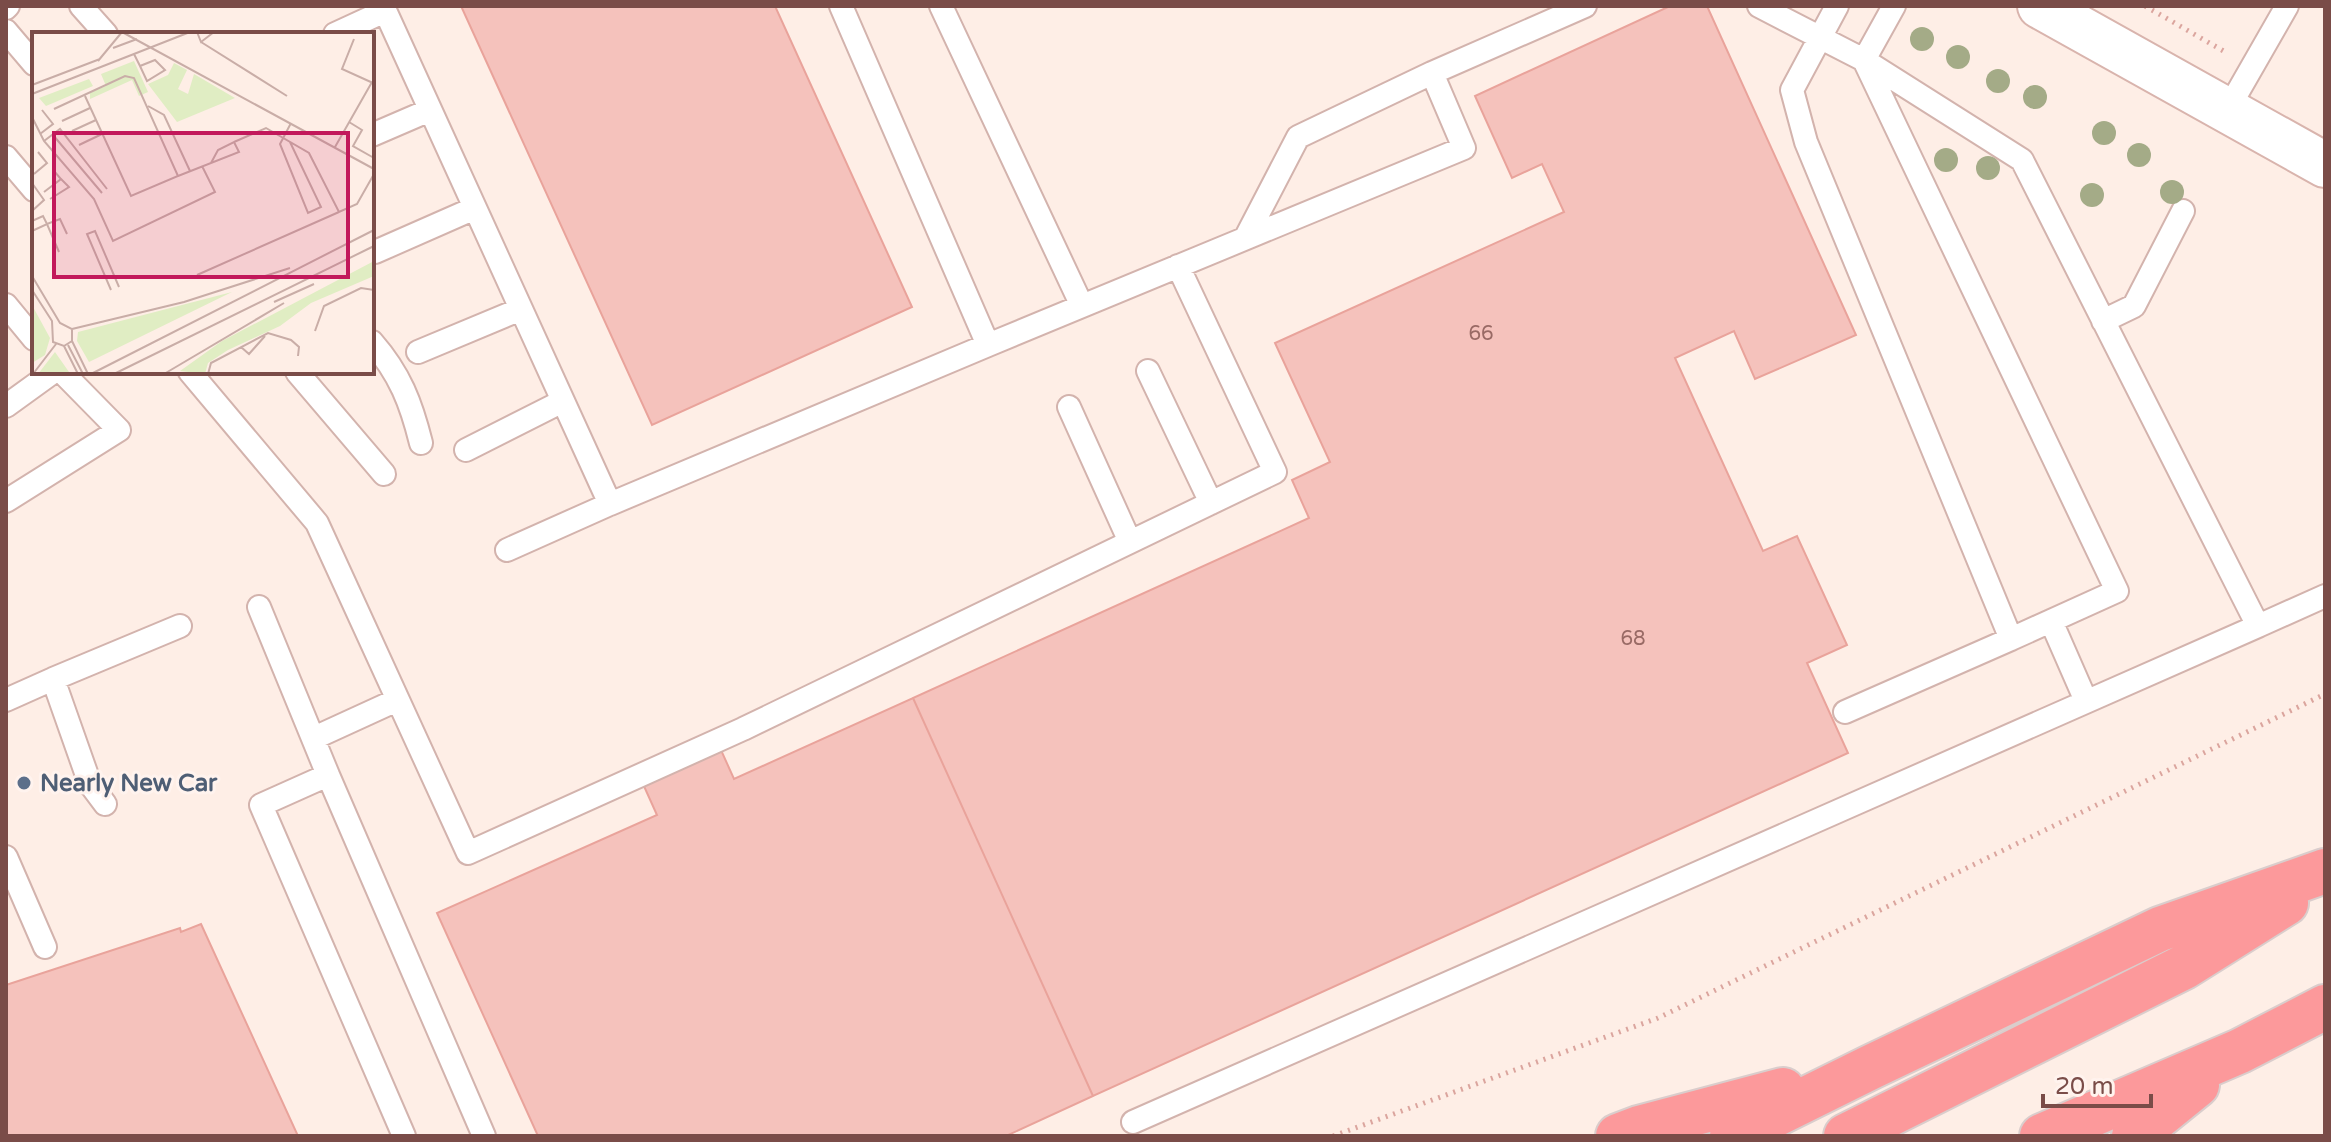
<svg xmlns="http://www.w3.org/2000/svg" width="2331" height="1142" font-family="'Varela Round',sans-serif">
	<rect width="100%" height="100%" fill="#feeee6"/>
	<path fill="#f5c2bc" stroke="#e9a39b" stroke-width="2" d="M 461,6 L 775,6 L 912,307 L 652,425 Z
		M 1670,6 L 1707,6 L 1856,335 L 1755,379 L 1734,331 L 1675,358 L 1763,551 L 1797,536 L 1847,645 L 1807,663 L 1848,753 L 1093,1096 L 913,698 L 1309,518 L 1292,480 L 1330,462 L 1275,343 L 1564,212 L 1542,164 L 1512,178 L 1475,96 Z
		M 913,698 L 1093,1096 L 1006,1136 L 538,1136 L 437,913 L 657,815 L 643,784 L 721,750 L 734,779 Z
		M 201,924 L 298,1136 L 6,1136 L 6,985 L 180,928 L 181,932 Z"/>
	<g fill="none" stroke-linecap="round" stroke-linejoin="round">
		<g stroke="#d3b3ad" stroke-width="26">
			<path id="lane" d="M 81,6 L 106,34
				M 383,6 L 610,504 L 988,345 L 841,6
				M 941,6 L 1082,306
				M 1759,6 L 1864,60 L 2022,160 L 2258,626 L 2325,596
				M 1837,6 L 1792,90 L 1806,142 L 2011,639 L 2117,591 L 1864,60
				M 6,8 L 8,6
				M 6,31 L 34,64
				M 335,34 L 385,11
				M 1864,60 L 1894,6
				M 1432,73 L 1585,6
				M 2228,109 L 2287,6
				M 372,135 L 430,110
				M 6,157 L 34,190
				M 375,252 L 475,208
				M 6,305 L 34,339
				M 2103,321 L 2134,306 L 2183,211
				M 372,342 C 400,374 411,403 421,443
				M 988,345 L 1464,148 L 1432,73 L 1298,137 L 1246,237
				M 418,352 L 521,309
				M 1148,371 L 1211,503
				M 190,372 L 317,523 L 468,853 L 743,729 L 1275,472 L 1178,266
				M 297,372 L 384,474
				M 6,406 L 53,372
				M 1069,407 L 1130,542
				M 466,450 L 563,401
				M 6,501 L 119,430 L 62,372
				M 507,550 L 610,504
				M 259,607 L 328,775
				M 2051,621 L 2086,701
				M 53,679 L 180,626
				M 6,700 L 53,679 L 90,784 L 105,804
				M 1845,712 L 2011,639
				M 314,738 L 397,700
				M 6,857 L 45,947
				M 1133,1122 L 2258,626
				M 404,1136 L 261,805 L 328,775 L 484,1136"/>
		</g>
		<g stroke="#d9b4ad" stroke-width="48">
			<path id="secondary" d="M 2040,6 L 2325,165"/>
		</g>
		<g stroke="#dacdcc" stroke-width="48">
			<path id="highway" d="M 1618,1136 L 1639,1128 L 1783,1090
				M 1732,1136 L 1871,1067 L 2160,929 L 2325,871
				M 1846,1136 L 2184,967 L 2286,903
				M 2042,1136 L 2240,1051 L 2325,1007
				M 2134,1136 L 2197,1085"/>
		</g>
		<path stroke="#dba59e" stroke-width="5" stroke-dasharray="2 6" stroke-linecap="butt" d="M 2145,6 L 2227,53
			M 1333,1136 L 1658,1018 L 2325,694"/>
		<use href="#lane" stroke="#fff" stroke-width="22"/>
		<use href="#secondary" stroke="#fff" stroke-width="44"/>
		<use href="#highway" stroke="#fc999b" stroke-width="44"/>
	</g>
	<g fill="#a4ab87">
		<circle cx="1922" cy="39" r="12"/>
		<circle cx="1958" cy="57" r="12"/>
		<circle cx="1998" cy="81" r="12"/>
		<circle cx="2035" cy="97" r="12"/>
		<circle cx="2104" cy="133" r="12"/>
		<circle cx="2139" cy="155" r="12"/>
		<circle cx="1946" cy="160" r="12"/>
		<circle cx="1988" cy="168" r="12"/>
		<circle cx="2172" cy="192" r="12"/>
		<circle cx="2092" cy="195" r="12"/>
	</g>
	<circle fill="#5c6f8a" stroke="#fff3ee" stroke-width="3" cx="24" cy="783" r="8"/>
	<g text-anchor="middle" stroke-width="6" stroke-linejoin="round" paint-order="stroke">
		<g font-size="20" fill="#996a65">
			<text x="1481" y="340">66</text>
			<text x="1633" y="645">68</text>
		</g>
		<g font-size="24" font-weight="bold" fill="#4e5e75" stroke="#fff3ee" text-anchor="start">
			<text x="40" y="791">Nearly New Car</text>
		</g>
	</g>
	<g transform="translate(32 32)">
		<rect width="342" height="342" fill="#feeee6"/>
		<path d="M 102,29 L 116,60 L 107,64 L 100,48 L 58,67 L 58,61 L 74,54 L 69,42 ZM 142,31 L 155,38 L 146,57 L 156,62 L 162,42 L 203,66 L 145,90 L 116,52 L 136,43 ZM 57,47 L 61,54 L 14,74 L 7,66 ZM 342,229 L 342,244 L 279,271 L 248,294 L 196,318 L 176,331 L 173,342 L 148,339 L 190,309 ZM 200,260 L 57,330 L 45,309 L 46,300 ZM 0,273 L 18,306 L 13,323 L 0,331 ZM 23,320 L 37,340 L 6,342 Z" fill="#e0edc3"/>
		<path fill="none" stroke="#c9ada7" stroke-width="2" d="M 90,0 L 342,137M 165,0 L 169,10 L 182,0M 322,7 L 310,37 L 341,51M 169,10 L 255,64M 81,16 L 105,7M 102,22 L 108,34 L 115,49 L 133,38 L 123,28 L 108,34M 66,29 L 90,0M 0,53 L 68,27M 0,62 L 158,0M 116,74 L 132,83 L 158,139M 22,77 L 93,44 L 102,46 L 146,144 L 99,164 L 53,64M 0,85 L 12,109 L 62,167 L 81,209 L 183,160 L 170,134M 30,89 L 58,76M 317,90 L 330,98 L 321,114 L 342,126M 40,99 L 64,88M 8,102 L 21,92 L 10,78M 21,103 L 70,161M 12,109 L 28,97 L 75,157M 202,110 L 234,96 L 277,121 L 307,180 L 325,172 L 342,142M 258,110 L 289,175 L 276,181 L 248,112 L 259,91M 47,113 L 70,102M 303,115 L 340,50M 2,142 L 15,131 L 6,120M 146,144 L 207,120 L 202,110 L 186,118 L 179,131M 0,151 L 12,168 L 0,179M 12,160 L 29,147 L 22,139M 18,167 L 37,155 L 29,147M 0,189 L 11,184 L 15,192 L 28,187 L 35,202M 0,199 L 15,192 L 27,220M 165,243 L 307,180M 0,244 L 28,291 L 40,297 L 40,309 L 56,342M 0,258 L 20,289 L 21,310 L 32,314 L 40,309M 79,258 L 55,202 L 63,199 L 87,255M 242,270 L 282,252M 40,297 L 152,270 L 258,236M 283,299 L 292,274 L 329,256 L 342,258M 36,313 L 51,342M 32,314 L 46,342M 209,315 L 217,322 L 233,304M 1,342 L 24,312M 59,342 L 342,198M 82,342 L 342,214M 132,342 L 252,271M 176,342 L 179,331 L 236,301 L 259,308 L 267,315 L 266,324"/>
		<path fill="#c2185b" fill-opacity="0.15" stroke="#c2185b" stroke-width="4" d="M 22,101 L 316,101 L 316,245 L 22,245 Z"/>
		<rect width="342" height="342" fill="none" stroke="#7a4c48" stroke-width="4"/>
	</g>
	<rect width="2331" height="1142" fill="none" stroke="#7a4c48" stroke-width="16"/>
	<path d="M2043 1094v12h108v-12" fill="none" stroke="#7a4c48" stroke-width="4"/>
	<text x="2055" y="1094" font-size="24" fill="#7a4c48" stroke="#fff3ee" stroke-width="6" paint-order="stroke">20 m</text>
</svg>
